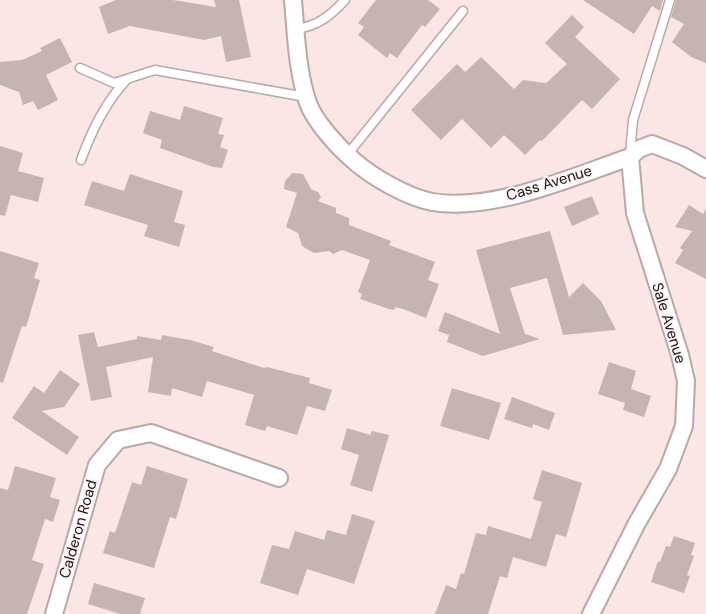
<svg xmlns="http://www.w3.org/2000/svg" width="706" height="614" font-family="'DM Sans',sans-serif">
	<rect width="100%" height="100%" fill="#f9e6e5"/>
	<path fill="#c6b4b3" d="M 116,0 L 173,0 L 216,7 L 214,0 L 239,0 L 251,57 L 226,62 L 221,36 L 204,40 L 130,26 L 108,34 L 99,7 Z
		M 376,0 L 428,0 L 440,9 L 425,27 L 422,25 L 397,58 L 390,53 L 387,58 L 358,35 L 364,27 L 358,23 Z
		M 583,0 L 663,0 L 660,11 L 652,6 L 634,34 Z
		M 676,0 L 706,0 L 706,63 L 691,57 L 672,42 L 684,24 L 671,17 Z
		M 572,15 L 584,27 L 575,37 L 620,79 L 592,109 L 582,100 L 542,141 L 540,140 L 525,155 L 504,135 L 491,148 L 462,119 L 441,140 L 411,110 L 457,64 L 465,72 L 481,57 L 514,89 L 523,80 L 546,83 L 567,64 L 545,43 Z
		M 60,38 L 72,62 L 46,75 L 58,100 L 38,110 L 33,101 L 23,105 L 19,92 L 0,85 L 0,62 L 22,60 L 42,51 L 40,48 Z
		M 184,106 L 223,118 L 218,134 L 224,135 L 220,147 L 228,150 L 222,168 L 213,167 L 160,148 L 162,140 L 143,133 L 150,111 L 180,120 Z
		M 0,146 L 23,153 L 18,171 L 44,178 L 38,202 L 11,195 L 5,216 L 0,215 Z
		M 292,173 L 303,174 L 311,189 L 318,192 L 321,197 L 318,201 L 336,208 L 336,213 L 349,218 L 349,225 L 391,241 L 389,245 L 435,262 L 428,280 L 439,284 L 426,318 L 403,309 L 395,307 L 394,310 L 389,309 L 360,299 L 362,294 L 358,292 L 370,260 L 342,250 L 333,254 L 329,251 L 314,253 L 302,246 L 298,233 L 286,227 L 297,193 L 284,189 L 285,181 Z
		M 130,174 L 183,191 L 174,222 L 185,225 L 179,247 L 144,236 L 148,225 L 84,205 L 92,181 L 124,191 Z
		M 592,196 L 599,214 L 572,226 L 564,207 Z
		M 689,205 L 703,214 L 706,209 L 706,279 L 675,263 L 683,250 L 680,248 L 692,231 L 675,227 Z
		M 550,231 L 569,297 L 583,283 L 601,301 L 616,330 L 563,335 L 547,278 L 510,288 L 525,334 L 540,339 L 483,356 L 447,342 L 449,335 L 438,331 L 445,312 L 500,334 L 476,250 Z
		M 0,251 L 39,263 L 34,278 L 40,280 L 26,327 L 22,326 L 3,383 L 0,382 Z
		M 94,332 L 98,347 L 137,339 L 137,336 L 161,340 L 162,335 L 190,340 L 214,347 L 212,351 L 264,368 L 267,367 L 310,378 L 309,383 L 332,390 L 325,411 L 307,406 L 297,435 L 267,426 L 265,431 L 245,425 L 254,395 L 207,381 L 202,397 L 172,388 L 171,396 L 148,392 L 153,357 L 106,367 L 112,397 L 91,401 L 78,335 Z
		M 609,362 L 636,371 L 631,389 L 651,396 L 644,417 L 623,410 L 625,403 L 598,394 Z
		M 60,370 L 80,384 L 64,407 L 42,411 L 79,437 L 67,455 L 12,418 L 34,386 L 44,393 Z
		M 452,388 L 501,403 L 489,440 L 440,426 Z
		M 512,397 L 555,413 L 549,430 L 533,424 L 532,428 L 504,419 Z
		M 347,428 L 370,435 L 372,431 L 389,435 L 372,492 L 350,485 L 359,455 L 341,449 Z
		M 15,466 L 56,478 L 50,497 L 60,500 L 53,522 L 45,519 L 32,560 L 44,564 L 27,614 L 0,614 L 0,488 L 8,490 Z
		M 147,466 L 188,479 L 176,519 L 170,517 L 154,568 L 103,553 L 110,531 L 115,533 L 132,482 L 141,485 Z
		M 542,470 L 582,483 L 566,537 L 556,534 L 546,567 L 513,557 L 507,578 L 500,576 L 488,614 L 435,614 L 446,585 L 456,589 L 461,573 L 464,574 L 476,533 L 486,535 L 488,526 L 531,539 L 542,502 L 533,499 Z
		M 352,514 L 375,521 L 354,584 L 307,569 L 298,595 L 260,583 L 272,545 L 289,549 L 295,531 L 324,540 L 327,530 L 346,535 Z
		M 674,536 L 695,543 L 691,555 L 694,556 L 687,575 L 690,576 L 684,593 L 651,582 L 658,561 L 660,562 L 666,546 L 670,547 Z
		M 94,583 L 145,598 L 140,614 L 120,614 L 88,604 Z"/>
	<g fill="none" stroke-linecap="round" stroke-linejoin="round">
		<g stroke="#b9a8a7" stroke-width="11">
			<path id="service" d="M 296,29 C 318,26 330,16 345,0
				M 80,68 L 114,83 L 155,70 L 306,97
				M 630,154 L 633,120 L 670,0
				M 347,155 L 463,11
				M 81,160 C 92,130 105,103 127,79"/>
		</g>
		<g stroke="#b9a8a7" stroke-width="20">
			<path id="minor" d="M 293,0 C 296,34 297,71 308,103 C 315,122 338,147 353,160 C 372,177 407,197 432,202 C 493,212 573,177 630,157 L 639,149 L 652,144 L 683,156 L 706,169
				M 54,614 L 97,465 L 118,440 L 151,433 L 279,478
				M 591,614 L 637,523 L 668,469 L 684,426 L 686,381 L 680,355 L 635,213 L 630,157"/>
		</g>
		<use href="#service" stroke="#fff" stroke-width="8"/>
		<use href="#minor" stroke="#fff" stroke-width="16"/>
	</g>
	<g text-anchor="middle" stroke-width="4.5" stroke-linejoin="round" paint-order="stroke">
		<g font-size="15" fill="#181211" stroke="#fef6f6">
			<text transform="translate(549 183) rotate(-17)" y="5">Cass Avenue</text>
			<text transform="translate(669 323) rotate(73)" y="5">Sale Avenue</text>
			<text transform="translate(78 529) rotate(-74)" y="5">Calderon Road</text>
		</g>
	</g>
</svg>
